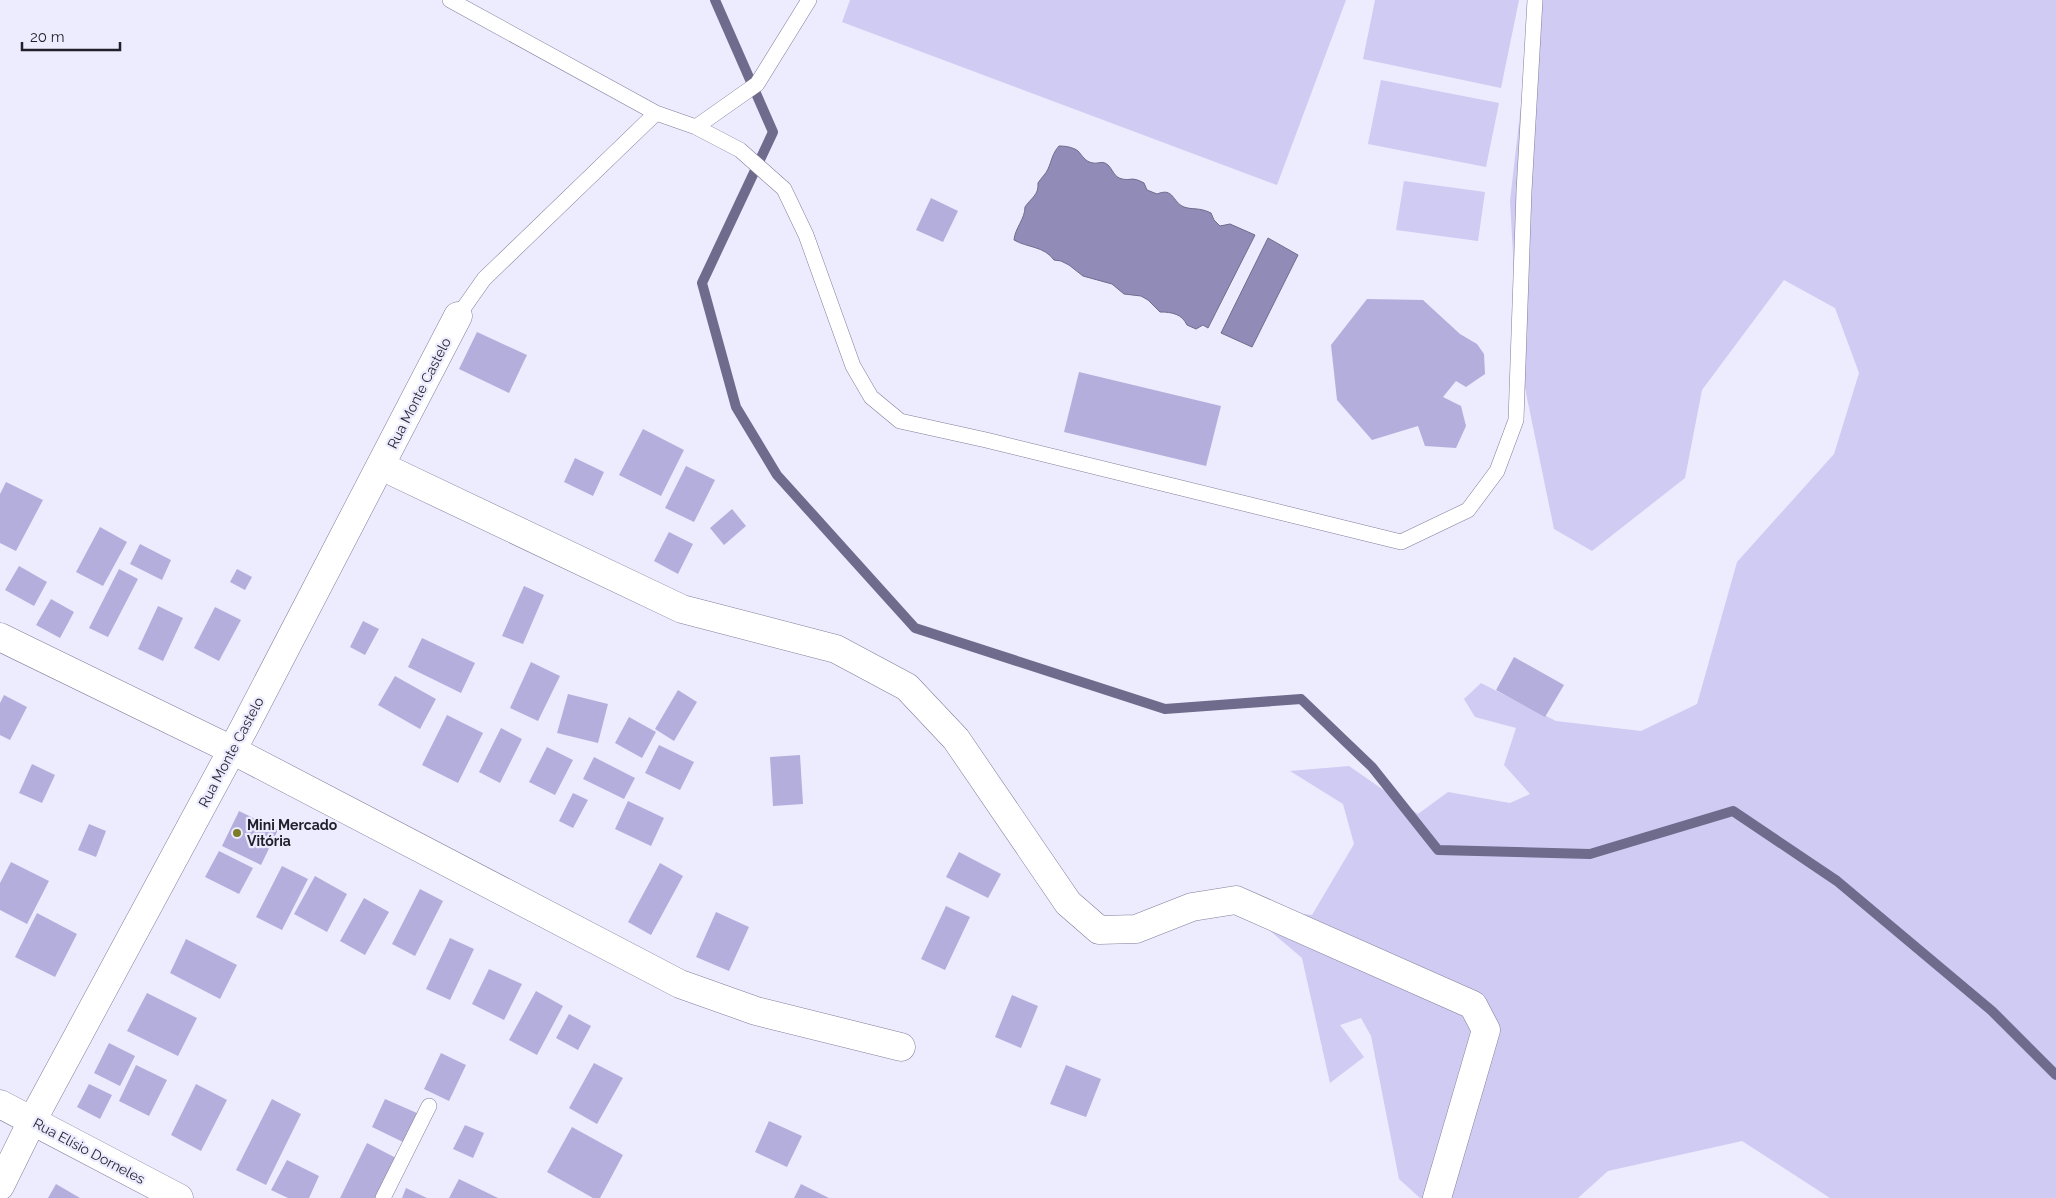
<svg xmlns="http://www.w3.org/2000/svg" width="2056" height="1198" font-family="Raleway,sans-serif">
	<rect width="100%" height="100%" fill="#edebfe"/>
	<path fill="#cfcbf3" d="M 850,0 L 1346,0 L 1277,185 L 842,22 Z
		M 1375,0 L 1519,0 L 1501,88 L 1363,59 Z
		M 1533,0 L 2056,0 L 2056,1198 L 1830,1198 L 1742,1141 L 1608,1171 L 1578,1198 L 1420,1198 L 1399,1179 L 1371,1036 L 1361,1018 L 1340,1025 L 1364,1057 L 1330,1083 L 1302,958 L 1269,930 L 1270,910 L 1312,915 L 1354,844 L 1343,804 L 1290,771 L 1349,766 L 1418,814 L 1448,792 L 1510,803 L 1530,794 L 1504,765 L 1516,728 L 1475,717 L 1464,699 L 1481,683 L 1556,721 L 1641,731 L 1697,704 L 1737,562 L 1834,454 L 1859,373 L 1835,308 L 1784,280 L 1702,390 L 1685,478 L 1592,551 L 1554,529 L 1519,359 L 1510,201 Z
		M 1381,80 L 1499,103 L 1486,167 L 1368,144 Z
		M 1404,181 L 1485,192 L 1478,241 L 1396,230 Z"/>
	<path fill="#918bb8" stroke="#6f6b8d" d="M 1059,146 C 1065,146 1073,147 1078,151 C 1082,155 1085,162 1093,163 C 1099,164 1102,160 1108,165 C 1113,170 1114,177 1122,179 C 1132,181 1131,176 1144,183 L 1147,190 L 1157,194 C 1174,187 1172,202 1184,207 C 1192,210 1199,207 1211,213 L 1214,220 L 1220,226 L 1230,224 L 1255,235 L 1208,328 L 1203,325 L 1196,329 L 1187,325 C 1182,314 1172,312 1160,312 L 1148,300 L 1141,296 L 1124,294 L 1112,284 L 1083,276 L 1069,265 L 1061,261 L 1054,260 C 1044,246 1028,248 1014,240 C 1015,228 1025,219 1025,207 C 1031,198 1039,195 1038,183 C 1041,178 1046,174 1048,169 C 1052,160 1052,154 1059,146 Z
		M 1268,238 L 1298,255 L 1252,347 L 1221,333 Z"/>
	<g fill="none" stroke-linecap="round" stroke-linejoin="round">
		<path stroke="#6f6b8d" stroke-width="10" d="M 715,0 L 773,132 L 702,283 L 736,407 L 777,475 L 915,628 L 1165,709 L 1301,699 L 1372,767 L 1438,850 L 1590,854 L 1733,811 L 1837,881 L 1992,1011 L 2056,1075"/>
	</g>
	<path fill="#b4aedd" d="M 931,198 L 958,211 L 943,242 L 916,230 Z
		M 1367,299 L 1423,300 L 1460,334 L 1477,344 L 1484,354 L 1485,374 L 1466,387 L 1456,381 L 1443,397 L 1461,406 L 1466,426 L 1456,448 L 1425,446 L 1418,426 L 1372,440 L 1337,400 L 1331,345 Z
		M 477,332 L 527,355 L 509,393 L 459,369 Z
		M 1079,372 L 1221,406 L 1206,466 L 1064,432 Z
		M 643,429 L 684,450 L 661,496 L 619,475 Z
		M 575,458 L 604,472 L 593,496 L 564,482 Z
		M 686,466 L 715,480 L 694,522 L 665,508 Z
		M 6,482 L 43,500 L 16,551 L 0,543 L 0,494 Z
		M 732,509 L 746,526 L 724,545 L 710,528 Z
		M 100,527 L 127,542 L 103,586 L 76,572 Z
		M 669,532 L 693,544 L 678,574 L 654,561 Z
		M 140,544 L 171,560 L 162,580 L 130,564 Z
		M 19,566 L 47,582 L 34,606 L 5,590 Z
		M 119,569 L 138,579 L 108,637 L 89,628 Z
		M 237,569 L 252,577 L 245,590 L 230,582 Z
		M 524,586 L 544,595 L 523,644 L 502,636 Z
		M 51,599 L 74,612 L 60,638 L 36,625 Z
		M 158,606 L 183,618 L 163,661 L 138,649 Z
		M 215,607 L 241,620 L 219,661 L 194,648 Z
		M 363,621 L 379,629 L 365,655 L 350,647 Z
		M 422,638 L 475,663 L 461,693 L 408,667 Z
		M 1514,657 L 1564,685 L 1545,717 L 1496,690 Z
		M 531,662 L 560,676 L 538,721 L 510,708 Z
		M 395,676 L 436,699 L 420,729 L 378,705 Z
		M 678,690 L 697,702 L 674,741 L 655,729 Z
		M 568,694 L 608,704 L 598,743 L 557,733 Z
		M 4,695 L 27,707 L 10,740 L 0,735 L 0,703 Z
		M 447,715 L 483,733 L 458,783 L 422,765 Z
		M 629,717 L 656,732 L 642,758 L 615,743 Z
		M 501,728 L 522,739 L 500,783 L 479,772 Z
		M 659,745 L 694,762 L 680,790 L 645,773 Z
		M 547,747 L 573,760 L 555,795 L 529,782 Z
		M 800,755 L 803,804 L 773,806 L 770,757 Z
		M 594,757 L 635,778 L 624,799 L 583,779 Z
		M 32,764 L 55,775 L 42,803 L 19,793 Z
		M 573,793 L 588,800 L 573,828 L 559,821 Z
		M 628,801 L 664,818 L 651,846 L 615,829 Z
		M 239,811 L 278,830 L 261,865 L 222,846 Z
		M 89,824 L 106,831 L 96,857 L 78,850 Z
		M 219,851 L 253,868 L 239,894 L 205,877 Z
		M 959,852 L 1001,874 L 988,898 L 946,877 Z
		M 11,862 L 49,881 L 27,924 L 0,910 L 0,883 Z
		M 660,863 L 683,876 L 651,935 L 628,922 Z
		M 282,866 L 308,879 L 282,930 L 256,917 Z
		M 315,876 L 347,894 L 327,932 L 294,914 Z
		M 420,889 L 443,901 L 415,956 L 392,944 Z
		M 364,898 L 389,912 L 365,955 L 340,941 Z
		M 946,906 L 970,917 L 945,970 L 921,959 Z
		M 716,912 L 749,927 L 729,971 L 696,957 Z
		M 37,913 L 77,934 L 55,977 L 15,957 Z
		M 450,938 L 474,949 L 450,1000 L 426,989 Z
		M 186,939 L 237,965 L 220,999 L 170,973 Z
		M 489,969 L 522,984 L 504,1020 L 472,1004 Z
		M 536,991 L 563,1006 L 537,1055 L 509,1040 Z
		M 147,993 L 197,1018 L 178,1056 L 127,1031 Z
		M 1012,995 L 1038,1006 L 1021,1048 L 995,1037 Z
		M 569,1014 L 591,1026 L 578,1050 L 556,1038 Z
		M 109,1043 L 135,1056 L 120,1086 L 94,1073 Z
		M 441,1053 L 466,1065 L 449,1101 L 424,1089 Z
		M 594,1063 L 623,1078 L 597,1124 L 569,1108 Z
		M 136,1065 L 167,1080 L 149,1116 L 119,1101 Z
		M 1066,1065 L 1101,1079 L 1086,1117 L 1050,1104 Z
		M 89,1084 L 112,1095 L 100,1119 L 77,1107 Z
		M 196,1084 L 227,1100 L 201,1151 L 171,1135 Z
		M 272,1099 L 301,1114 L 266,1185 L 236,1170 Z
		M 385,1099 L 417,1113 L 403,1142 L 372,1127 Z
		M 769,1121 L 802,1136 L 787,1167 L 755,1152 Z
		M 465,1125 L 484,1133 L 473,1158 L 453,1149 Z
		M 572,1127 L 623,1155 L 600,1198 L 593,1198 L 547,1172 Z
		M 367,1143 L 398,1159 L 378,1198 L 340,1198 Z
		M 287,1160 L 319,1176 L 309,1198 L 288,1198 L 271,1190 Z
		M 459,1179 L 498,1198 L 449,1198 Z
		M 56,1184 L 80,1198 L 48,1198 Z
		M 801,1184 L 829,1198 L 794,1198 Z
		M 406,1188 L 427,1198 L 402,1198 Z"/>
	<g fill="none" stroke-linecap="round" stroke-linejoin="round">
		<g stroke="#817e9a" stroke-width="16">
			<path id="service" d="M 450,0 L 656,113 L 696,127 L 740,150 L 784,189 L 806,235 L 853,366 L 871,397 L 900,421 L 986,440 L 1401,542 L 1468,510 L 1497,471 L 1516,420 L 1524,191 L 1535,0
				M 696,127 L 757,84 L 809,0
				M 458,316 L 484,279 L 656,113
				M 383,1198 L 429,1106"/>
		</g>
		<g stroke="#817e9a" stroke-width="29">
			<path id="minor" d="M 381,466 L 682,609 L 836,649 L 907,687 L 956,739 L 1068,903 L 1099,930 L 1136,929 L 1192,907 L 1236,900 L 1473,1005 L 1486,1030 L 1437,1198
				M 0,637 L 232,750 L 680,984 L 756,1011 L 901,1047
				M 0,1104 L 179,1198
				M 0,1186 L 32,1121 L 244,728 L 458,316"/>
		</g>
		<use href="#service" stroke="#fff" stroke-width="15"/>
		<use href="#minor" stroke="#fff" stroke-width="28"/>
	</g>
	<circle fill="#7c7d26" stroke="#edebfe" stroke-width="2" cx="237" cy="833" r="5"/>
	<g text-anchor="middle" stroke-width="4.5" stroke-linejoin="round" paint-order="stroke">
		<g font-size="14" fill="#201f2a" stroke="#edebfe">
			<text transform="translate(419 393) rotate(-63)" y="5">Rua Monte Castelo</text>
			<text transform="translate(231 752) rotate(-62)" y="5">Rua Monte Castelo</text>
			<text transform="translate(89 1151) rotate(28)" y="5">Rua Elísio Dorneles</text>
		</g>
		<g font-size="14" font-weight="bold" fill="#201f2a" stroke="#edebfe" text-anchor="start">
			<text x="247" y="830">Mini Mercado<tspan x="247" dy="16">Vitória</tspan></text>
		</g>
	</g>
	<path d="M22 42v8h98v-8" fill="none" stroke="#201f2a" stroke-width="2.5"/>
	<text x="30" y="42" font-size="15" fill="#201f2a" stroke="#edebfe" stroke-width="4" paint-order="stroke">20 m</text>
</svg>
